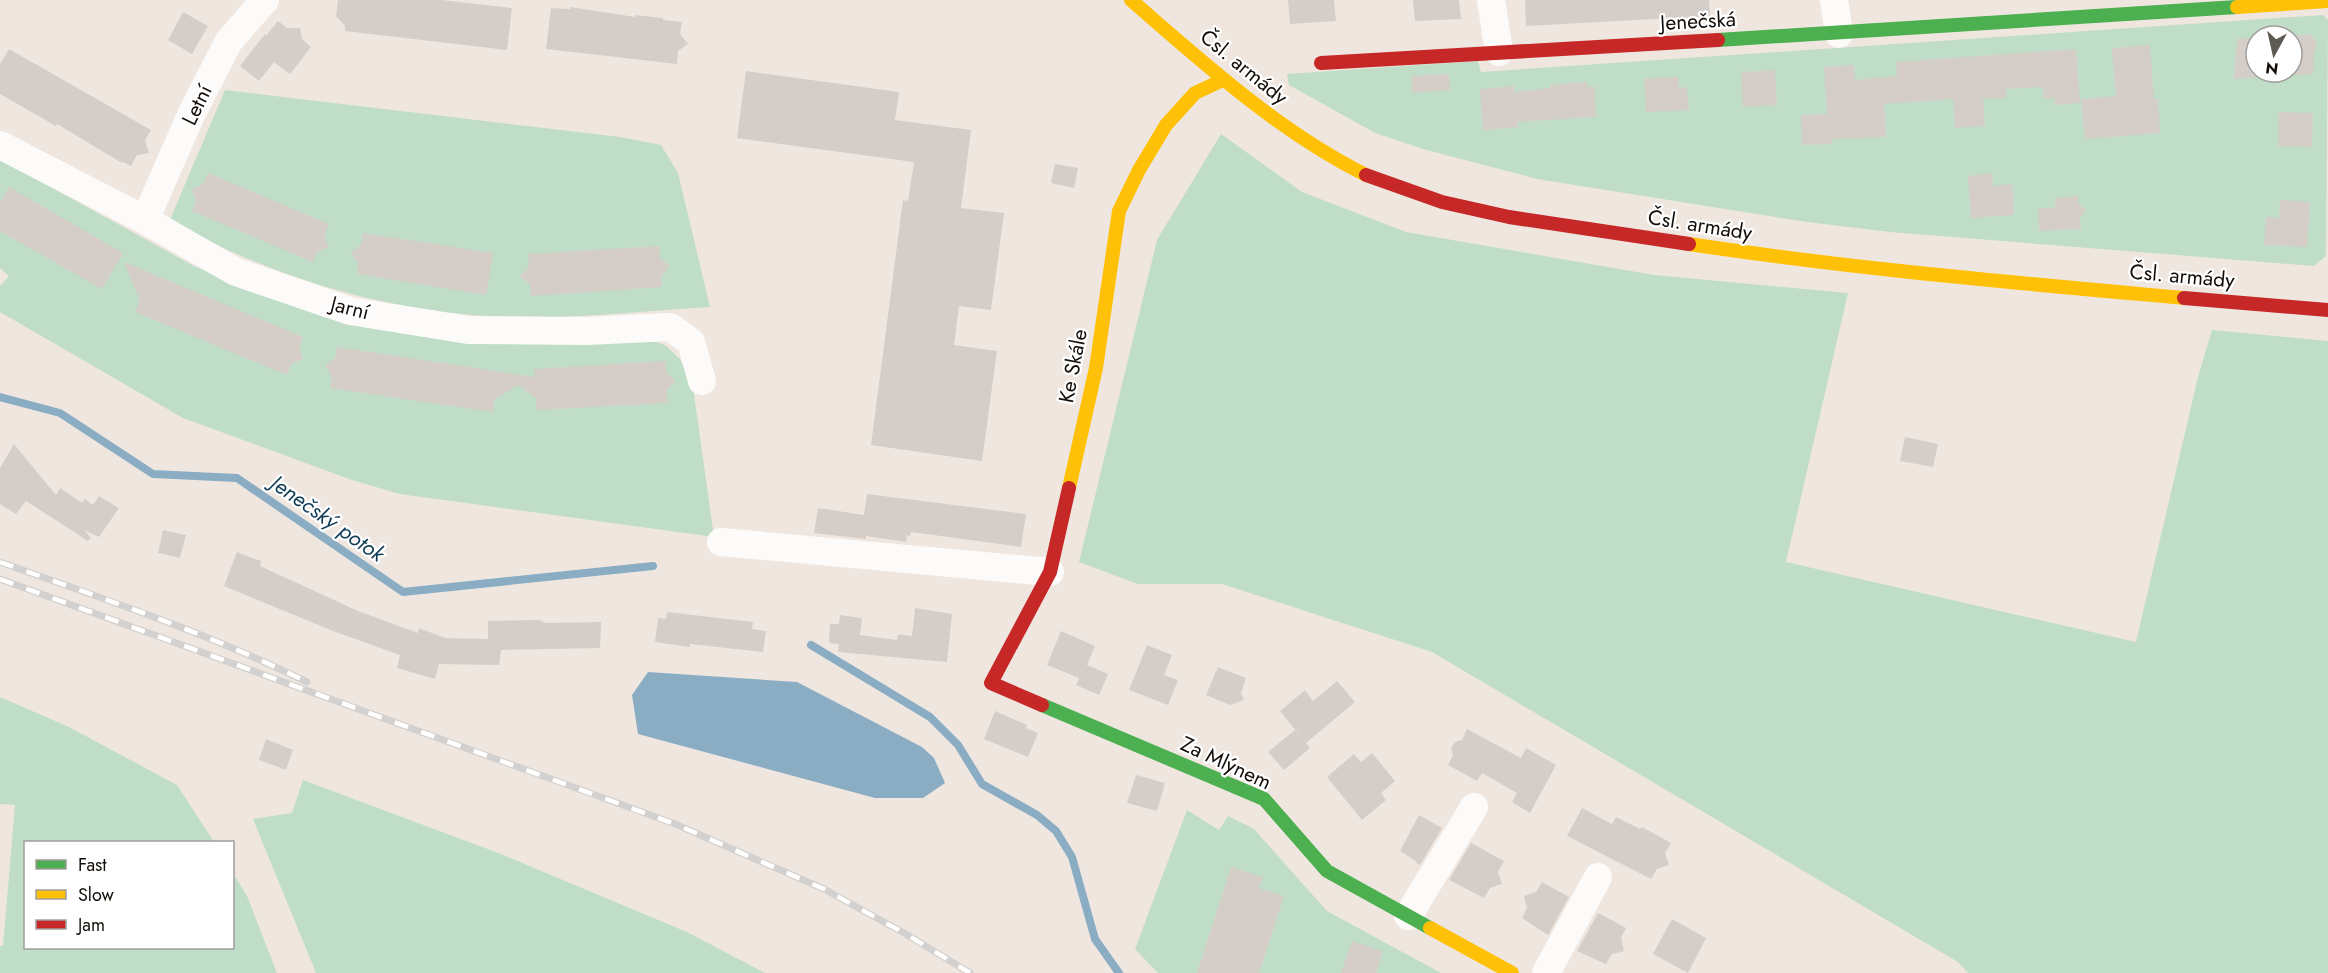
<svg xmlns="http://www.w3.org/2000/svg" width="2328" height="973" font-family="Jost,sans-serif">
	<rect width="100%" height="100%" fill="#efe7df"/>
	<path fill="#c0ddc8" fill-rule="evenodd" d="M 2323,15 L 2328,20 L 2326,256 L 2314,266 L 1890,232 L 1807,222 L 1537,179 L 1423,149 L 1375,133 L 1289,85 L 1287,74 L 1478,61 L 1481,72 ZM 2256,36 L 2292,36 L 2292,72 L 2256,72 Z
		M 225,90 L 620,137 L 661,145 L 678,173 L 710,307 C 643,311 576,319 509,317 C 386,313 278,278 169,222 Z
		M 1221,134 L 1302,192 L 1406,232 L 1654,275 L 1848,293 L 1786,562 L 2136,642 L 2198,377 L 2212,330 L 2328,341 L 2328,973 L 1968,973 L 1958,962 L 1432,652 L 1222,584 L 1138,584 L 1079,562 L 1157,240 Z
		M 0,159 L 192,265 L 251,291 L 647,339 L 665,345 L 680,359 L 693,387 L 714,537 L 400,494 L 352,480 L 183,418 L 0,312 L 0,286 L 9,276 L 0,268 Z
		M 0,697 L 69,727 L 177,785 L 214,842 L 26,842 L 26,948 L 232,948 L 233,873 L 247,896 L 277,973 L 0,973 L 0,946 L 3,946 L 15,805 L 0,804 Z
		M 303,780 L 501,854 L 687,932 L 765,973 L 316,973 L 253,819 L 292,813 Z
		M 1187,810 L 1219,830 L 1228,816 L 1254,829 L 1327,911 L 1441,973 L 1158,973 L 1135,949 Z"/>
	<path fill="#8aadc4" d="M 648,672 L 797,682 L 922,747 L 934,758 L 945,783 L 923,798 L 875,798 L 638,734 L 632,695 Z"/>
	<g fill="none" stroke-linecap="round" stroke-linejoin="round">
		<path stroke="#8aadc4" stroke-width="8" d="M 0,397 L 60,413 L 153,474 L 237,478 L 403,592 L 653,566
			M 811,645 L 930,717 L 958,745 L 982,784 L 1037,815 L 1056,831 L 1072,857 L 1095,939 L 1119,973"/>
	</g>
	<path fill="#d5cdc8" d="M 338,0 L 442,0 L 512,8 L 507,50 L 345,31 L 345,26 L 336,16 Z
		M 1288,0 L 1334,0 L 1336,21 L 1290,24 Z
		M 1413,0 L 1459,0 L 1461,19 L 1415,21 Z
		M 1525,0 L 1709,0 L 1710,16 L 1526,26 Z
		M 570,7 L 635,17 L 635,15 L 663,18 L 663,20 L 682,22 L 680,34 L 688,44 L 678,51 L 677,64 L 546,49 L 551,8 L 570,9 Z
		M 183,12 L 208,26 L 192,54 L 168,40 Z
		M 278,21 L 287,28 L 300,28 L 302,39 L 311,47 L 290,74 L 274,62 L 259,81 L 240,66 L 265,34 L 266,36 Z
		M 2310,35 L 2316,40 L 2316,48 L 2314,52 L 2313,74 L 2234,79 L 2237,39 L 2256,38 L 2256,72 L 2292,72 L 2292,36 L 2289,36 Z
		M 2150,45 L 2154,99 L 2158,99 L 2160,133 L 2085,139 L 2081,99 L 2116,96 L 2112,48 Z
		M 9,49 L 151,130 L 145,140 L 149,153 L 137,155 L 131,166 L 123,162 L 122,163 L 57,124 L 56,126 L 0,94 L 0,64 Z
		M 2076,49 L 2080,103 L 2055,105 L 2055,98 L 2044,99 L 2043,87 L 2006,89 L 2006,98 L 1983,99 L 1985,126 L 1955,128 L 1953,99 L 1884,104 L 1886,137 L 1832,139 L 1832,144 L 1802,145 L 1801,115 L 1827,114 L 1824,67 L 1854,65 L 1855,80 L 1897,76 L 1896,62 Z
		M 1775,70 L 1777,105 L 1743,107 L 1741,72 Z
		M 746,71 L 899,92 L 895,120 L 971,130 L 961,208 L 1004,213 L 991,310 L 959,306 L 954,345 L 997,351 L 982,461 L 871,445 L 903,200 L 908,201 L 914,162 L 737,138 Z
		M 1449,74 L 1450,90 L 1412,93 L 1412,76 Z
		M 1678,77 L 1679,88 L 1687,87 L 1689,110 L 1646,112 L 1644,79 Z
		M 1587,82 L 1587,87 L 1595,87 L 1596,117 L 1517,122 L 1518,127 L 1483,130 L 1480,89 L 1514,86 L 1515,92 L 1550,88 L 1550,85 Z
		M 2279,112 L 2313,113 L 2312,147 L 2278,146 Z
		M 1055,164 L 1078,168 L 1074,188 L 1051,183 Z
		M 208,173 L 329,224 L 324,236 L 329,247 L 317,252 L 313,262 L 192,211 L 196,201 L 192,189 L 203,184 Z
		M 1992,173 L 1993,186 L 2012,184 L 2014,215 L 1971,218 L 1968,176 Z
		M 9,187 L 123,253 L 102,289 L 0,231 L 0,203 Z
		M 2078,196 L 2079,204 L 2086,210 L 2080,217 L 2081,229 L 2039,231 L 2038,208 L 2055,208 L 2055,198 Z
		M 2280,200 L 2310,202 L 2307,247 L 2264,245 L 2266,217 L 2279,218 Z
		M 363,233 L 493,253 L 486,295 L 357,274 L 358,263 L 351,253 L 361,245 Z
		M 659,246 L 660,258 L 670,266 L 661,276 L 662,287 L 531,296 L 530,284 L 520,276 L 529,266 L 528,254 Z
		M 124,262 L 303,337 L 299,347 L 303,359 L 291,364 L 287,375 L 135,312 L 140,301 Z
		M 337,347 L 534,377 L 534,369 L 665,361 L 666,372 L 675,381 L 667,390 L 668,403 L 536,410 L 536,398 L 518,385 L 494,400 L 493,412 L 330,388 L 332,376 L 325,366 L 335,358 Z
		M 1905,437 L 1938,444 L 1933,467 L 1900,461 Z
		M 14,444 L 56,495 L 60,488 L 82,503 L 85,499 L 93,505 L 99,496 L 119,508 L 99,537 L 84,530 L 91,538 L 88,541 L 26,501 L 16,514 L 0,504 L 0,468 Z
		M 867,494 L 1026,514 L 1021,547 L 911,532 L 910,536 L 907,535 L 906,542 L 866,536 L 866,539 L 814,533 L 818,508 L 864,515 Z
		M 163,530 L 186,535 L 180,558 L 158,553 Z
		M 237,552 L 261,561 L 260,566 L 358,611 L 418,633 L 419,628 L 445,638 L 488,639 L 488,621 L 539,620 L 546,623 L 601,622 L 600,648 L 501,650 L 499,665 L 439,664 L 435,679 L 397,668 L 400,655 L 333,631 L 224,586 Z
		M 915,608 L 952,614 L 947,662 L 838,652 L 839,644 L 829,643 L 830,624 L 839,624 L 840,615 L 862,618 L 860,635 L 897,640 L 898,634 L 912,636 Z
		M 667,612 L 753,622 L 752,629 L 766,631 L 763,652 L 690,644 L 690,647 L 655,642 L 658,618 L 666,619 Z
		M 1061,631 L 1095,646 L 1087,665 L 1108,674 L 1099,695 L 1076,685 L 1079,678 L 1047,665 Z
		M 1147,645 L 1172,655 L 1164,675 L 1178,680 L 1168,705 L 1129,690 Z
		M 1218,667 L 1246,678 L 1241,693 L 1244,700 L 1230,705 L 1206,695 Z
		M 1337,681 L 1355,702 L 1306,743 L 1280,711 L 1305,690 L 1313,701 Z
		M 995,711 L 1027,725 L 1026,728 L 1038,733 L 1028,757 L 984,739 Z
		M 1467,729 L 1521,758 L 1526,748 L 1556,765 L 1530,813 L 1512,802 L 1517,793 L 1482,773 L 1477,781 L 1448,765 L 1453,755 L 1451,748 L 1455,742 L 1462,740 Z
		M 1295,730 L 1310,748 L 1284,770 L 1268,752 Z
		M 266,739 L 293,750 L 286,770 L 259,760 Z
		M 1372,753 L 1395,781 L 1381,793 L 1386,800 L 1362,820 L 1327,777 L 1354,754 L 1361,762 Z
		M 1136,775 L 1165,783 L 1157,811 L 1127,803 Z
		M 1582,808 L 1612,824 L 1616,817 L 1640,829 L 1642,827 L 1671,843 L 1665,853 L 1669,865 L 1657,869 L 1651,879 L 1567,836 Z
		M 1419,815 L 1442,828 L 1420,865 L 1415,862 L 1416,861 L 1400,851 Z
		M 1471,843 L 1504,861 L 1498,872 L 1502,884 L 1490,888 L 1484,898 L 1449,880 Z
		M 1231,867 L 1263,877 L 1259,888 L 1284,896 L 1259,973 L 1197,973 Z
		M 1542,882 L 1569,897 L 1548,935 L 1522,918 L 1527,908 L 1524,896 L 1536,892 Z
		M 1598,913 L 1626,928 L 1621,938 L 1624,951 L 1612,954 L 1606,964 L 1577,951 Z
		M 1672,919 L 1706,938 L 1688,973 L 1653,954 Z
		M 1352,941 L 1383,951 L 1376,973 L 1341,973 Z"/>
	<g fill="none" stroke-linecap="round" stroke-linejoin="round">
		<path stroke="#fdfbfa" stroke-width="28" d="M 1491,0 L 1499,52
			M 1834,0 L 1839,34
			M 0,145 L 145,220 L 236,272 L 350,311 L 468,330 L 587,331 L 670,327 L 691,342 L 702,381
			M 145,220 L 191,115 L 229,41 L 265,0
			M 721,542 L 1050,572
			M 1408,916 L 1474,807
			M 1546,973 L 1598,877"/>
		<path stroke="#4caf50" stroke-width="14" d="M 1718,40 L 2237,7
			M 1042,705 L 1264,799 L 1327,871 L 1430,928"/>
		<path stroke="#ffc107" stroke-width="14" d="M 1131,0 C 1205,64 1278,131 1366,175
			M 2237,7 L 2328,1
			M 1689,244 C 1853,269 2018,283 2184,298
			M 1069,488 L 1096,368 L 1119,211 L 1139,170 L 1166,125 L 1195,93 L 1223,80
			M 1430,928 L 1512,973"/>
		<path stroke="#c62828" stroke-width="14" d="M 1321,63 L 1718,40
			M 1366,175 L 1442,202 L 1509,217 L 1689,244
			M 2184,298 L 2328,310
			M 1042,705 L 991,683 L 1050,572 L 1069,488"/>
		<g stroke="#d3d1cf" stroke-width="7">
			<path id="rail" d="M 0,562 C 104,599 208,633 307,682
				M 0,579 L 675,824 L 824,889 L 904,933 L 970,973"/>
		</g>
		<use href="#rail" stroke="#fff" stroke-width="4.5" stroke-dasharray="14" stroke-linecap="butt"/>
	</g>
	<g text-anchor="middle" stroke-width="4.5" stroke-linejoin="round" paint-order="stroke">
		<g font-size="21" fill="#120d08" stroke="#fff">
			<text transform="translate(1698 21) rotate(-3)" y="7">Jenečská</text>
			<text transform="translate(1244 67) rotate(39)" y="7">Čsl. armády</text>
			<text transform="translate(197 105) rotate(-64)" y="7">Letní</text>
			<text transform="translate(1700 225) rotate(9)" y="7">Čsl. armády</text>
			<text transform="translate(2182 276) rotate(5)" y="7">Čsl. armády</text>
			<text transform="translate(350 308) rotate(14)" y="7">Jarní</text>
			<text transform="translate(1073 366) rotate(-79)" y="7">Ke Skále</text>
			<text transform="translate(1226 763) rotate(25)" y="7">Za Mlýnem</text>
		</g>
		<g font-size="22" font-style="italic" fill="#113d57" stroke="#fff">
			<text transform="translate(328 518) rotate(35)" y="8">Jenečský potok</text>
		</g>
	</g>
	<rect x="24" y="841" width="210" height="108" fill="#ffffff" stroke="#a09e9c" stroke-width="1.5"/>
	<rect x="36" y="860" width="30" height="9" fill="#4caf50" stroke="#a09e9c" stroke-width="1.5"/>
	<text x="78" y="871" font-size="18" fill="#120d08">Fast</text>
	<rect x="36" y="890" width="30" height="9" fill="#ffc107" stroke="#a09e9c" stroke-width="1.5"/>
	<text x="78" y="901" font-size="18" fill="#120d08">Slow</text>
	<rect x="36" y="920" width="30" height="9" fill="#c62828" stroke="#a09e9c" stroke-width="1.5"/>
	<text x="78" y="931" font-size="18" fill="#120d08">Jam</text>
	<g transform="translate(2274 54) rotate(188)"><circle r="28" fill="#ffffff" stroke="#a09e9c" stroke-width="1.5"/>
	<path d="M0-4.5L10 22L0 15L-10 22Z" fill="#5f5953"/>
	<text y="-9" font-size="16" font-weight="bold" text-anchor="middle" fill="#120d08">N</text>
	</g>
</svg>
